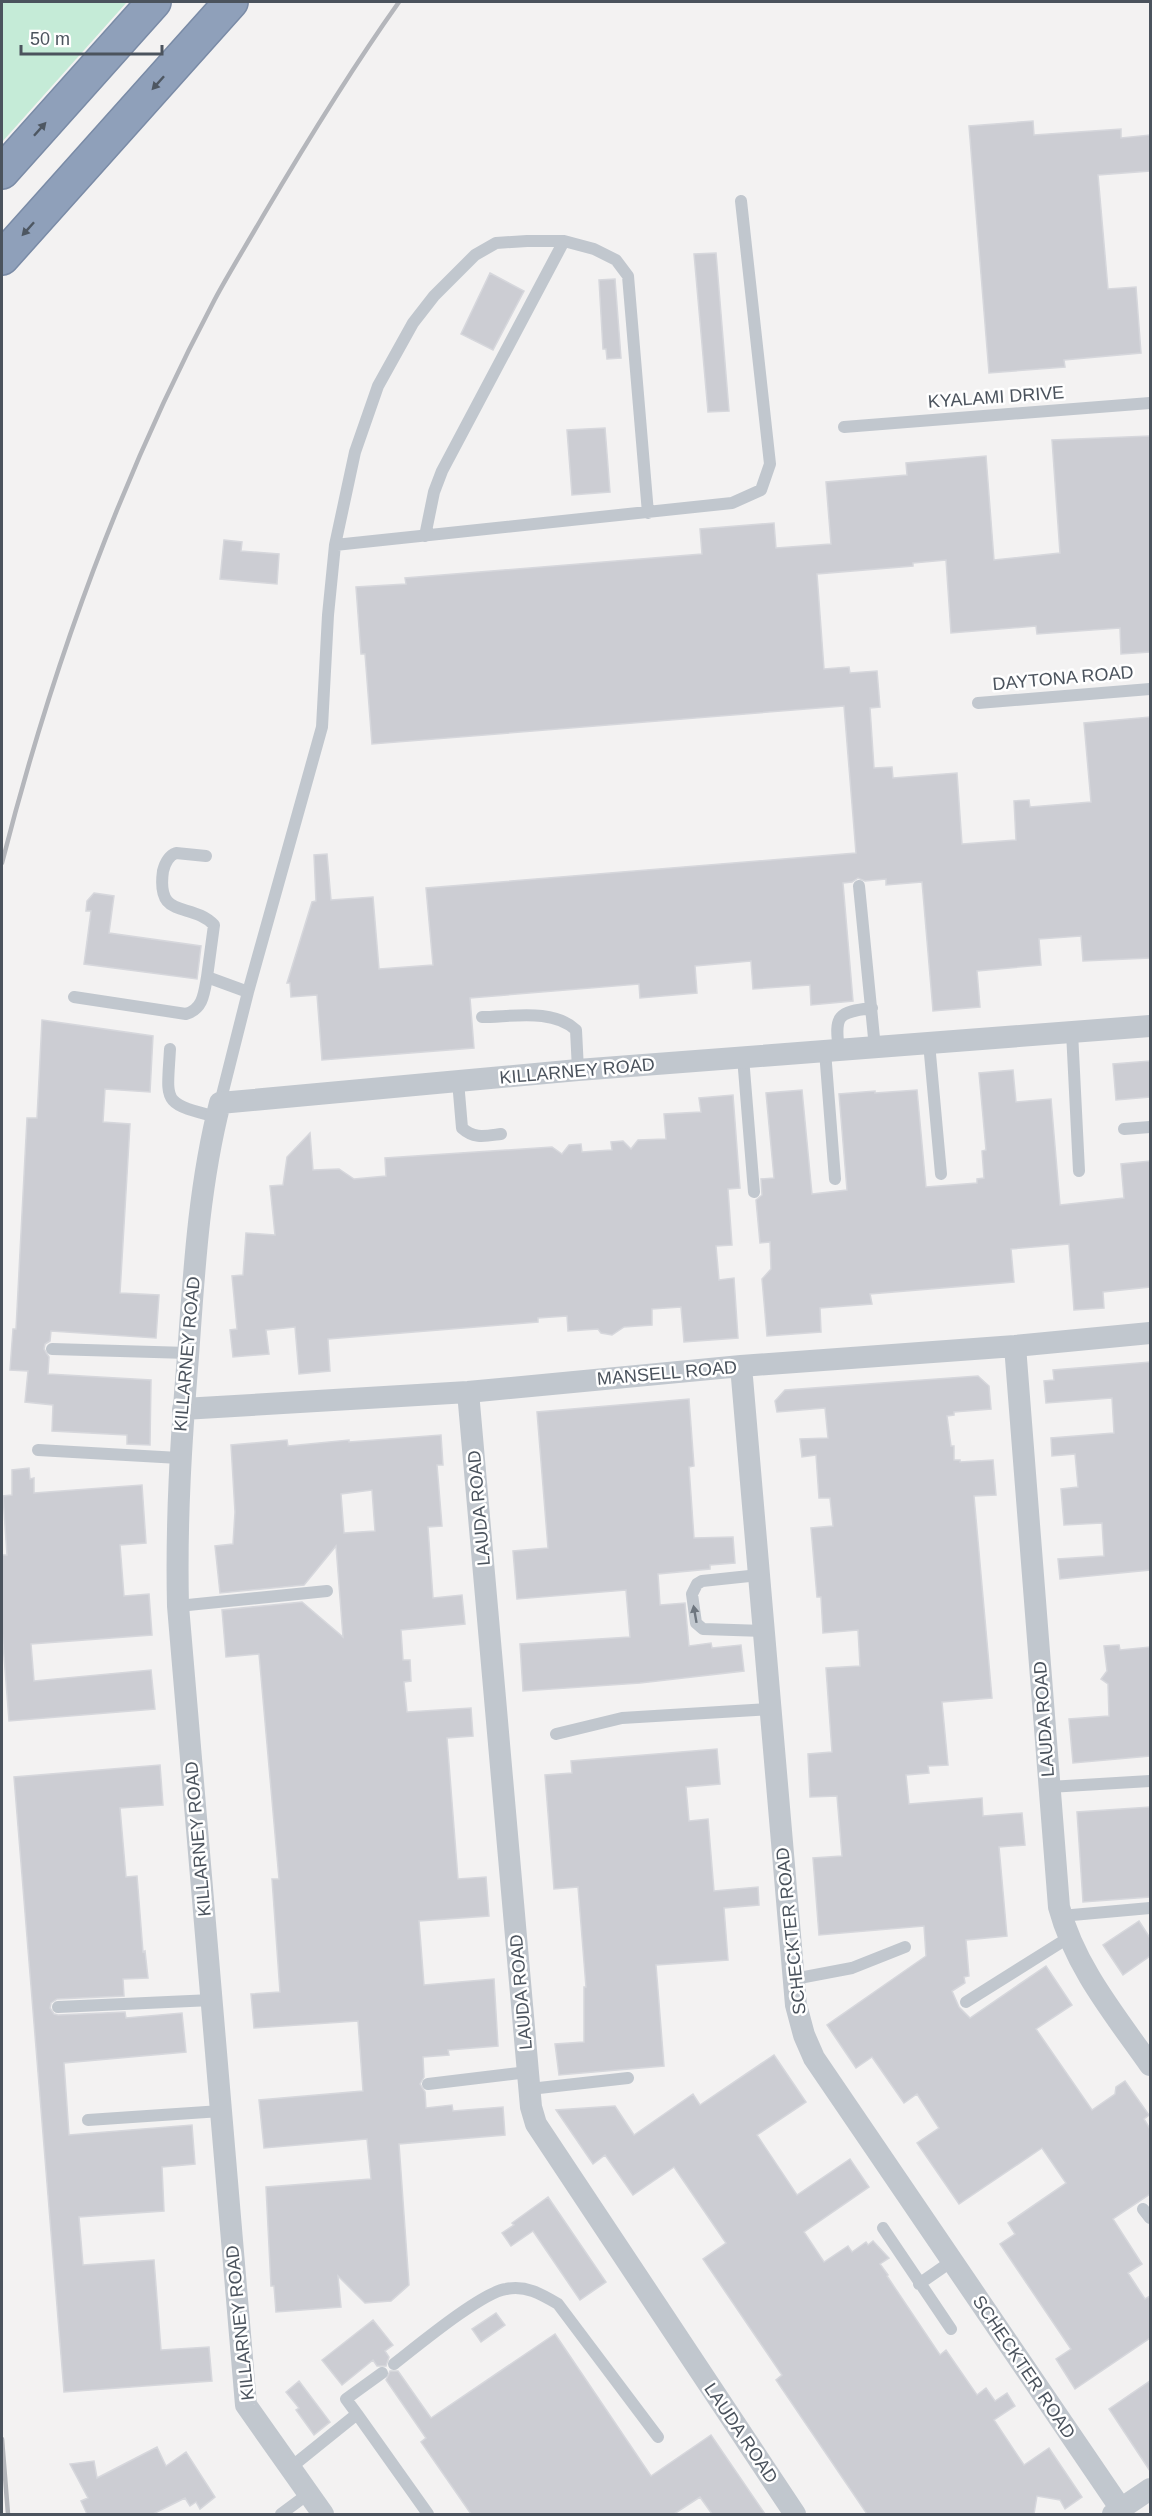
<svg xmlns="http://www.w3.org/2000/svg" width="1152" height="2516" font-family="Arial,sans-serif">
	<rect width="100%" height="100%" fill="#f3f2f2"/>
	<path fill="#c5ebd7" d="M 2,2 L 127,2 L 2,142 Z"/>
	<path fill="#cccdd3" stroke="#d6d7dc" stroke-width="1.5" fill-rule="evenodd" d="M 1033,121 L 1034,135 L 1121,129 L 1121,138 L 1150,135 L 1150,171 L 1098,175 L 1108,289 L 1136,287 L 1141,353 L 1064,360 L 1065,367 L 989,373 L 969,126 Z
		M 716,253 L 729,411 L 708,412 L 694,254 Z
		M 490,273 L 524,291 L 493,350 L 461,334 Z
		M 615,279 L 621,358 L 607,359 L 606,349 L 603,349 L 599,280 Z
		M 605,428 L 610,492 L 572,495 L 567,430 Z
		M 1150,436 L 1150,652 L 1121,654 L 1120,628 L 1037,634 L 1036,626 L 951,633 L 946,560 L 913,563 L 913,566 L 817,574 L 824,669 L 849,667 L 850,673 L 877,671 L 880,707 L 870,708 L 874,768 L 892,767 L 893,778 L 957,773 L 962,844 L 1016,840 L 1014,801 L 1029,800 L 1030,807 L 1091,802 L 1084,723 L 1150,717 L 1150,958 L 1083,961 L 1081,936 L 1039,939 L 1041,965 L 977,971 L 980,1007 L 933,1011 L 922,882 L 886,885 L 886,879 L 865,881 L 858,878 L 852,882 L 843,883 L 853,1001 L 811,1005 L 810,985 L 753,989 L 751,961 L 695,966 L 697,993 L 640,998 L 639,984 L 470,998 L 474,1048 L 322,1060 L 317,995 L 291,997 L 290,983 L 287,983 L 312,902 L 316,901 L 314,855 L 327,854 L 331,900 L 373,897 L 379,969 L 433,965 L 426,888 L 856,853 L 844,706 L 372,744 L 365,654 L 361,654 L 356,587 L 406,584 L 405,578 L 702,554 L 700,529 L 774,523 L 776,548 L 831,544 L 826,482 L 907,475 L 906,463 L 986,456 L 994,560 L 1060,553 L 1052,440 Z
		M 224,540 L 242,542 L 241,551 L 279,554 L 277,584 L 220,579 Z
		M 94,893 L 114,896 L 109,933 L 201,946 L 197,979 L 84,964 L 91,911 L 86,911 L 87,901 Z
		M 42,1020 L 153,1036 L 150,1092 L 105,1089 L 103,1122 L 130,1124 L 120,1293 L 159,1295 L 156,1338 L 51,1331 L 50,1341 L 45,1344 L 44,1349 L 49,1357 L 48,1374 L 151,1380 L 150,1445 L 127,1444 L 127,1435 L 52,1431 L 53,1405 L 25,1402 L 28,1371 L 10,1370 L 13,1329 L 16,1329 L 27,1118 L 37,1118 Z
		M 1150,1061 L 1150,1097 L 1116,1100 L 1113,1064 Z
		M 1013,1070 L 1016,1102 L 1051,1099 L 1060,1205 L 1124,1198 L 1121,1164 L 1150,1161 L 1150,1287 L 1103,1292 L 1104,1308 L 1074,1310 L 1069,1244 L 1011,1249 L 1014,1282 L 870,1294 L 872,1304 L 820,1308 L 821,1332 L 767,1336 L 762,1279 L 771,1269 L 770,1242 L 760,1243 L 756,1200 L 762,1195 L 761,1179 L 774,1178 L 766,1093 L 802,1090 L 812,1194 L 847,1190 L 839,1094 L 875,1091 L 875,1093 L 917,1090 L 926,1187 L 977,1183 L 977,1179 L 984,1178 L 982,1151 L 986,1150 L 979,1073 Z
		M 733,1095 L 740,1188 L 728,1189 L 732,1245 L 716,1246 L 719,1280 L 734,1278 L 738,1338 L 684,1342 L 681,1307 L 652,1309 L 652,1325 L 624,1327 L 612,1335 L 601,1333 L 598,1329 L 568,1331 L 567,1316 L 538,1318 L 538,1322 L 328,1339 L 330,1371 L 299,1374 L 295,1327 L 266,1330 L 269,1354 L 233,1357 L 230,1330 L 237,1329 L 232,1276 L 243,1275 L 246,1233 L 275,1235 L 270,1186 L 283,1185 L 287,1157 L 310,1133 L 313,1170 L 339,1169 L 354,1179 L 386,1176 L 385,1158 L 552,1147 L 562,1154 L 569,1145 L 581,1144 L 582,1152 L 596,1151 L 612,1150 L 611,1142 L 623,1141 L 631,1149 L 638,1140 L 666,1139 L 664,1114 L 701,1112 L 699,1098 Z
		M 1150,1362 L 1150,1570 L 1060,1579 L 1058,1559 L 1104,1556 L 1102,1523 L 1064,1525 L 1061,1489 L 1078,1487 L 1075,1454 L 1052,1456 L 1051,1438 L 1114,1433 L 1112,1398 L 1046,1403 L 1044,1381 L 1054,1380 L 1053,1370 Z
		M 978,1376 L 989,1386 L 991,1409 L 954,1412 L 954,1415 L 947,1416 L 951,1446 L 954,1446 L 954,1460 L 960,1460 L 960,1462 L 993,1460 L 996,1495 L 974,1496 L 992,1698 L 942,1702 L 948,1765 L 928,1766 L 929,1773 L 906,1775 L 909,1804 L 982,1798 L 983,1816 L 1022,1813 L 1025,1845 L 999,1847 L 1007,1936 L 966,1940 L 969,1976 L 964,1977 L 965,1983 L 952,1991 L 959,2007 L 970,2018 L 1046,1966 L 1072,2005 L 1036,2029 L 1092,2110 L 1115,2094 L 1116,2087 L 1125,2081 L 1149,2115 L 1144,2119 L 1150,2129 L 1150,2194 L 1113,2219 L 1142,2264 L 1128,2273 L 1145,2299 L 1150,2296 L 1150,2338 L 1075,2389 L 1056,2359 L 1071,2349 L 1000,2244 L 1015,2234 L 1008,2223 L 1066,2183 L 1042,2148 L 959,2204 L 917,2143 L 939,2128 L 917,2094 L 904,2103 L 872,2057 L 856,2068 L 827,2025 L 926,1956 L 924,1926 L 819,1935 L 813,1858 L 842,1856 L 837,1796 L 810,1797 L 808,1754 L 832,1752 L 826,1668 L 860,1666 L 858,1630 L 823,1633 L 821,1597 L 817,1597 L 811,1528 L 833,1526 L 830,1498 L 819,1498 L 816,1455 L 802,1457 L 800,1439 L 828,1438 L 825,1408 L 777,1412 L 775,1401 L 785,1390 Z
		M 689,1399 L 694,1466 L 689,1467 L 694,1538 L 733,1537 L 735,1563 L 710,1565 L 710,1569 L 658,1574 L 660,1605 L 685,1603 L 689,1646 L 711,1643 L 712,1648 L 741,1645 L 744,1671 L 640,1683 L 523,1691 L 520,1644 L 630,1637 L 626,1590 L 517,1599 L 513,1551 L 548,1548 L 537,1412 Z
		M 441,1435 L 443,1465 L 437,1465 L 442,1526 L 428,1527 L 433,1598 L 462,1595 L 465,1624 L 401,1630 L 403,1660 L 410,1660 L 411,1681 L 404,1682 L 407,1712 L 471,1708 L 473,1736 L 447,1738 L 458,1879 L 486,1877 L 489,1916 L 419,1921 L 424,1985 L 494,1979 L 498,2046 L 448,2050 L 449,2055 L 423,2057 L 424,2077 L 420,2084 L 425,2092 L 426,2108 L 452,2105 L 453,2111 L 503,2107 L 505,2135 L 399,2144 L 409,2285 L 391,2301 L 365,2303 L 338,2276 L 341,2307 L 276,2312 L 274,2286 L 271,2286 L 266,2187 L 371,2179 L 367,2139 L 264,2148 L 259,2100 L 363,2091 L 358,2021 L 254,2028 L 251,1994 L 280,1992 L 272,1879 L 279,1879 L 259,1654 L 226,1657 L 222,1610 L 302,1602 L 343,1637 L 336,1546 L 304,1585 L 220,1593 L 215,1546 L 233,1544 L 235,1512 L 231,1445 L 287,1440 L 288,1446 L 349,1440 L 349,1442 ZM 372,1490 L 375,1531 L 344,1533 L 341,1494 Z
		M 29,1468 L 30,1479 L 34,1478 L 34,1493 L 142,1485 L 146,1543 L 120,1545 L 124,1596 L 149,1594 L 152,1635 L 31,1644 L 34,1681 L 151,1670 L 155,1709 L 9,1721 L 2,1630 L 2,1555 L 7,1555 L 3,1496 L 12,1495 L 12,1470 Z
		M 1119,1645 L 1120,1650 L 1150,1647 L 1150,1756 L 1073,1763 L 1069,1719 L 1109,1716 L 1108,1684 L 1101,1679 L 1107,1671 L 1104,1646 Z
		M 717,1749 L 720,1784 L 686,1787 L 689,1821 L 708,1819 L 714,1891 L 758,1887 L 759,1905 L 724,1908 L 728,1960 L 656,1965 L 664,2066 L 559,2075 L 555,2044 L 584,2042 L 584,1987 L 586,1987 L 578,1887 L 554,1889 L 545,1775 L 572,1773 L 571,1761 Z
		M 160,1765 L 163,1805 L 120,1808 L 126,1877 L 137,1876 L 143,1952 L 145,1951 L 148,1978 L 123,1979 L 124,1996 L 57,1999 L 51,2003 L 50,2008 L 54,2014 L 58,2015 L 125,2012 L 126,2018 L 182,2013 L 186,2052 L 64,2063 L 69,2135 L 192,2125 L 195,2164 L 162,2167 L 164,2211 L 79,2217 L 83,2265 L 154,2260 L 161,2350 L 209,2347 L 212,2381 L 64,2392 L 14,1777 Z
		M 1150,1807 L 1150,1897 L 1083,1902 L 1077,1812 Z
		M 1139,1921 L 1150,1938 L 1150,1956 L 1123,1975 L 1103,1945 Z
		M 774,2055 L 806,2102 L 757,2135 L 797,2195 L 850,2159 L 869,2187 L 804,2232 L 824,2262 L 848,2246 L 852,2252 L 866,2242 L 868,2245 L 873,2241 L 889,2258 L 880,2264 L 888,2275 L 887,2276 L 940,2355 L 946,2350 L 977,2395 L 986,2388 L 995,2401 L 1007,2393 L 1015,2406 L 994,2420 L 1024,2465 L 1049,2448 L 1082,2497 L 1065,2509 L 1060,2500 L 1037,2496 L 1034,2514 L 867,2514 L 776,2380 L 782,2375 L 703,2259 L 726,2243 L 674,2167 L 633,2195 L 605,2155 L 593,2164 L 556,2110 L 615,2106 L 634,2135 L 693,2094 L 700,2105 Z
		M 548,2197 L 606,2282 L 580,2300 L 533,2231 L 511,2246 L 502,2233 L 514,2225 L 512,2223 Z
		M 496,2313 L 505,2325 L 481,2342 L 472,2329 Z
		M 373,2320 L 393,2345 L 385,2351 L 389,2357 L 386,2366 L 377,2366 L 373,2360 L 342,2385 L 322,2360 Z
		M 555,2334 L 651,2476 L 711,2435 L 765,2514 L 712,2514 L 700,2497 L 674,2514 L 471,2514 L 421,2442 L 426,2438 L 386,2380 L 390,2371 L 398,2371 L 431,2418 Z
		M 299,2381 L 330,2422 L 314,2435 L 296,2410 L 299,2408 L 286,2392 Z
		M 1150,2381 L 1150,2471 L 1109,2409 Z
		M 157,2447 L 166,2466 L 186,2452 L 215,2497 L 200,2509 L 196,2502 L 190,2506 L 185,2498 L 153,2514 L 87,2514 L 81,2501 L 88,2498 L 70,2464 L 94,2461 L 97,2478 Z"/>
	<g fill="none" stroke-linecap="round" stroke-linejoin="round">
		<g stroke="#7a8ba6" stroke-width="36">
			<path id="motorway" d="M 2,172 L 154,2
				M 2,258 L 231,2"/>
		</g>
		<path stroke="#c1c7ce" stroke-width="12" d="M 844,427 L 1150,403
			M 425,536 L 434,492 L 442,471 L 564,241
			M 335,545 L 732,503 L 761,490 L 770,464 L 741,201
			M 978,703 L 1150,689
			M 206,856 L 176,853 C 168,856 165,863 163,871 C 156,921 191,901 214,925 L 207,977 L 248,992
			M 859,886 L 875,1048
			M 74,997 L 186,1014 C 203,1009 204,994 207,977
			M 482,1017 C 511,1017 553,1008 576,1030 L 578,1070
			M 1072,1032 L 1079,1171
			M 929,1043 L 941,1174
			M 170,1049 C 167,1103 161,1103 217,1117
			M 839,1050 C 834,1015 838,1012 872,1008
			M 825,1051 L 835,1179
			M 743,1057 L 754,1192
			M 458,1081 L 462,1128 C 474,1139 485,1136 501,1134
			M 220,1103 L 248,992 L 322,727 L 328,615 L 335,545 L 355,452 L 378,386 L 413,323 L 434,296 L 475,255 L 496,243 L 527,241 L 564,241 L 594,249 L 616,260 L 628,276 L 648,513
			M 1124,1129 L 1150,1127
			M 52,1349 L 188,1353
			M 38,1450 L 179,1458
			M 759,1575 L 702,1581 L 697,1584 L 692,1594 L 696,1623 L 703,1629 L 764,1631
			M 178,1606 L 327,1591
			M 556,1734 L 622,1718 L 770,1709
			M 1049,1787 L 1150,1781
			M 1061,1916 L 1150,1908
			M 794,1979 L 852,1968 L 905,1947
			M 966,2002 L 1068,1938
			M 58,2007 L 212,2000
			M 428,2084 L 528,2072
			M 530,2089 L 628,2078
			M 88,2120 L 221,2111
			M 1143,2209 L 1150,2218
			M 883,2228 L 951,2329
			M 919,2284 L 952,2261
			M 394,2364 C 416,2347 482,2292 506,2289 C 526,2285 541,2294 558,2304 L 658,2437
			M 357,2414 L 346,2399 L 382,2373
			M 290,2468 L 357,2414 L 428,2514
			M 281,2514 L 308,2494"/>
		<path stroke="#c1c7ce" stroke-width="22" d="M 1015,1346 L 1059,1907 C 1075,1967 1115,2015 1150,2065
			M 741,1366 L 796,2005 L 804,2035 L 814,2058 L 1121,2509
			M 468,1392 L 531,2107 L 536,2124 L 795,2514
			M 183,1409 L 468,1392 L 741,1366 L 1015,1346 L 1150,1333
			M 323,2514 L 246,2405 L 178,1606 C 176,1520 181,1441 188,1356 C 194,1271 199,1185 220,1103 L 578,1070 L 1150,1026
			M 1113,2514 L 1150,2489"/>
		<use href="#motorway" stroke="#8fa0ba" stroke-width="33"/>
		<path stroke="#b4b6bb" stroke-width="4.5" d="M 2,863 C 51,670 122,475 215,299 C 230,271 247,244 263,216 C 306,143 350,71 399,2
			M 2,2439 L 8,2514"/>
	</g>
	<defs><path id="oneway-solid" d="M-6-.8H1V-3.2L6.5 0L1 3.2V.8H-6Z" transform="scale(1.5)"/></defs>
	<g fill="#4e5762">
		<use href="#oneway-solid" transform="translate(158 83) rotate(132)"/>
		<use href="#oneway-solid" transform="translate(40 129) rotate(-48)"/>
		<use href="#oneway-solid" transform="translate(28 229) rotate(132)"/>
	</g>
	<use fill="#6e767f" href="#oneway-solid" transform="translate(695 1614) rotate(-100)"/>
	<g text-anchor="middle" stroke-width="5" stroke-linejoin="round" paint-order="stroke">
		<g font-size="18" fill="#4b535d" stroke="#fff">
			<text transform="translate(996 397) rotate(-4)" y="6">KYALAMI DRIVE</text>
			<text transform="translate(1063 678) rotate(-5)" y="6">DAYTONA ROAD</text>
			<text transform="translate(577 1071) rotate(-5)" y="6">KILLARNEY ROAD</text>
			<text transform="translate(187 1354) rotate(-85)" y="6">KILLARNEY ROAD</text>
			<text transform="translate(667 1373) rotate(-5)" y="6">MANSELL ROAD</text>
			<text transform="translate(479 1508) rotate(-95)" y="6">LAUDA ROAD</text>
			<text transform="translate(1044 1719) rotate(-94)" y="6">LAUDA ROAD</text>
			<text transform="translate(198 1839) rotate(-95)" y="6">KILLARNEY ROAD</text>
			<text transform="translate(791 1931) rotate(-96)" y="6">SCHECKTER ROAD</text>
			<text transform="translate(521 1992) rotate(-95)" y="6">LAUDA ROAD</text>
			<text transform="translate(240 2323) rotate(-96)" y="6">KILLARNEY ROAD</text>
			<text transform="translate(1024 2367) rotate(56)" y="6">SCHECKTER ROAD</text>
			<text transform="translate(741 2433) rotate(56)" y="6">LAUDA ROAD</text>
		</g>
	</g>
	<rect width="1152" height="2516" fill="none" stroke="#4b535d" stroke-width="6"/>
	<path d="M21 45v9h141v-9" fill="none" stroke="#4b535d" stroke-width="3"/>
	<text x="30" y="45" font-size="18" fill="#4b535d" stroke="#ffffff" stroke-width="4.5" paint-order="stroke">50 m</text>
</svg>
